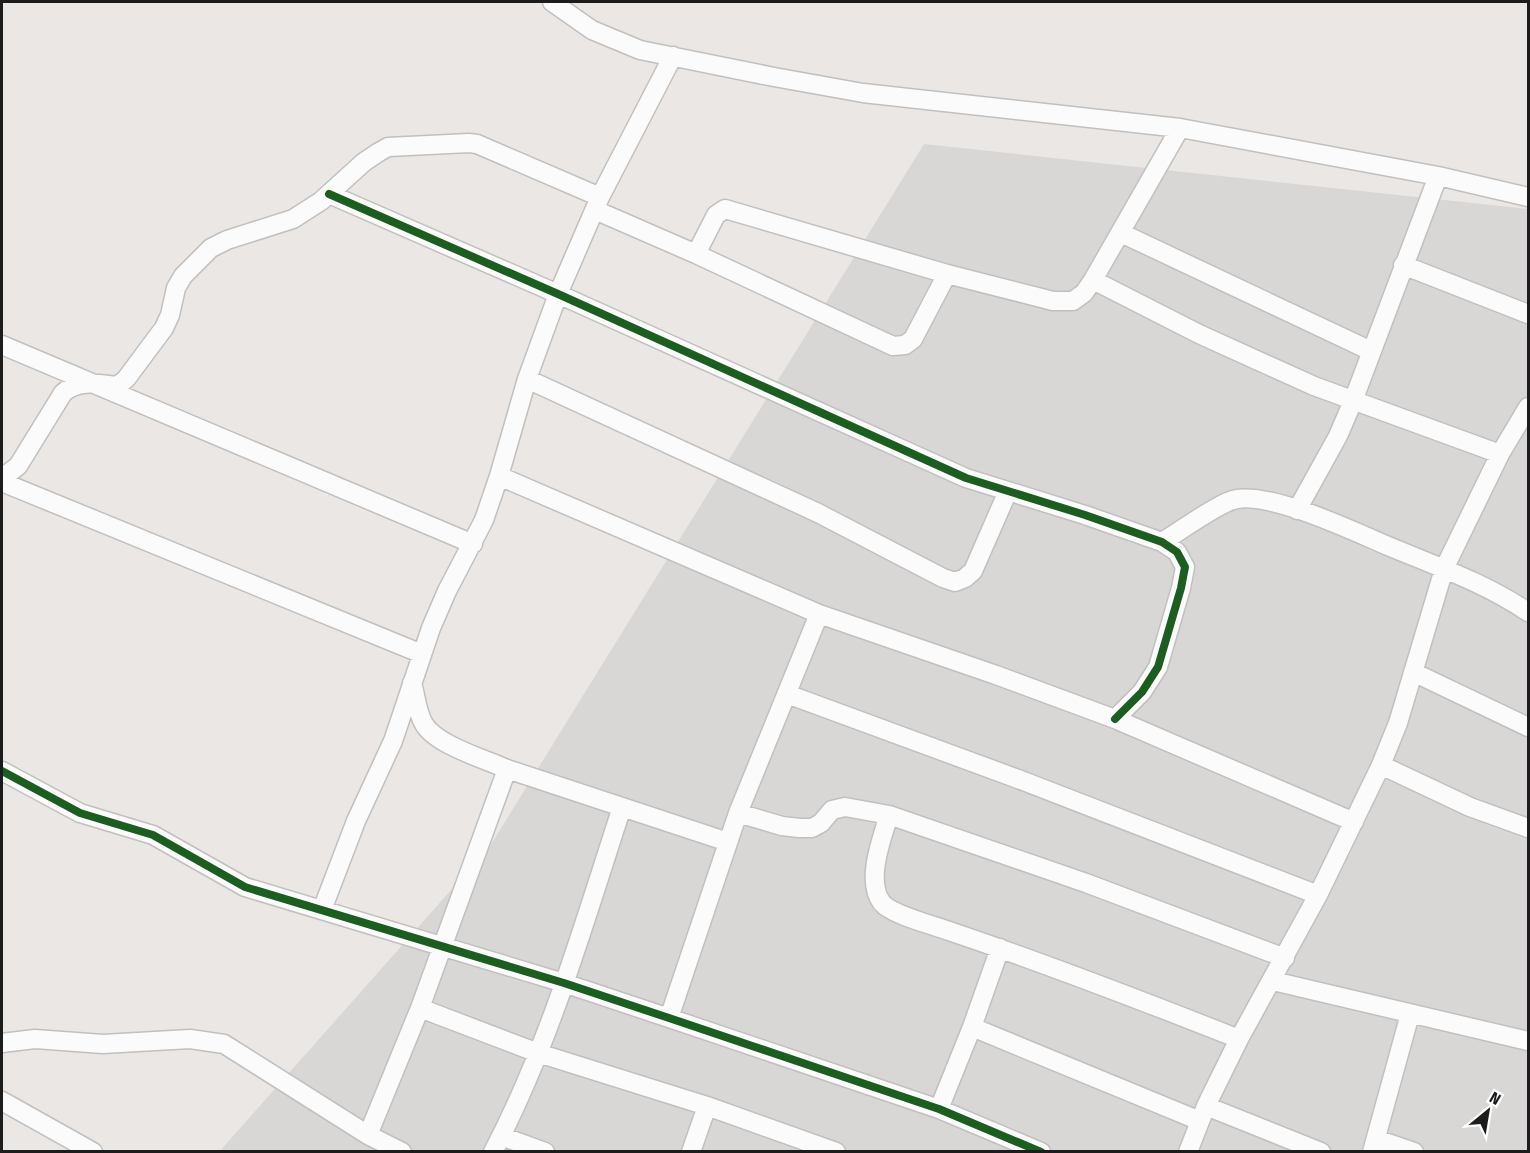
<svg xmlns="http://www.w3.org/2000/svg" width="1530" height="1153" font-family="'Fira Sans Condensed',sans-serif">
	<rect width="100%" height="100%" fill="#eae7e4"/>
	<path fill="#d9d7d6" d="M 924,144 L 1528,209 L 1528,1151 L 219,1152 L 490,846 Z"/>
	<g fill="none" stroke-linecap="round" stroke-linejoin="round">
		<g stroke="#c1c0bf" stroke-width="21">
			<path id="street" d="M 552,2 L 592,30 L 640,50 L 774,77 L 863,93 L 1180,128 L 1438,176 L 1528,197
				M 329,194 L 558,294 L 966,478 L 1085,515 L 1162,542 L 1177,552 L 1185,567 L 1181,588 L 1158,667 L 1142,692 L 1115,719
				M 595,210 L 696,254 L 893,346 L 905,345 L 913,339 L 947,274
				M 1121,233 L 1371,351
				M 696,254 L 716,215 L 725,209 L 947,274 L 1053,301 L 1073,301 L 1084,293 L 1093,280 L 1180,128
				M 1403,265 L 1528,314
				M 1093,280 L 1199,334 L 1314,386 L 1500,454
				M 2,345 L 473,544
				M 527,379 L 818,513 L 943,578 L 955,582 L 965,578 L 973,571 L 1008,491
				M 499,476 L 819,614 L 996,675 L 1115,719 L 1354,822
				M 2,478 L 18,466 L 63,393 C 78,379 99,384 117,386 L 126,379 L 164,328 L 170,315 L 176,288 L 183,276 L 211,248 L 227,240 L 293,219 L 321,201 L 364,162 L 379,152 L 388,147 L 469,143 L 477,144 L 600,197
				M 2,482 L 422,654
				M 1297,510 L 1338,436 L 1353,401 L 1438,176
				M 1162,542 C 1179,532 1221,501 1237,499 C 1273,493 1353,531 1388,546 C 1436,566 1485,583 1528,612
				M 1413,672 L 1528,727
				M 412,683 C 416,696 417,713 424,724 C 436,745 485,759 507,769
				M 787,694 L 1018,779 L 1318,895
				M 1381,765 L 1470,807 L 1528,828
				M 2,771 L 80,813 L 153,835 L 245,887 L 564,983 L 669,1018 L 939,1109 L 1041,1152
				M 738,813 L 782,826 L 799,828 L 812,828 L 821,823 L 832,810 L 845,807 L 889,815 L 1086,883 L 1285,958
				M 889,815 C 882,838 865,881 882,903 C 892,915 933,925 949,931 C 1047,964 1143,1001 1239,1039
				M 322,910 L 356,821 L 393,741 L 431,628 L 447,591 L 484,520 L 499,476 L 527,379 L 558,294 L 600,197 L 673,56
				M 1273,981 L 1528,1041
				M 420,1008 L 538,1053 L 707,1106 L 836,1152
				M 669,1018 L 738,813 L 819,614
				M 972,1027 L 1200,1121
				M 2,1043 L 35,1039 L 103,1044 L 190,1039 L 224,1044 L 368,1135 L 402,1152
				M 2,1101 L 93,1152
				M 1206,1106 L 1321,1152
				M 939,1109 L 972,1027 L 1000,948
				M 368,1135 L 420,1008 L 507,769 L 728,842
				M 501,1136 L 545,1152
				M 1376,1139 L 1414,1152
				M 493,1152 C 550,1043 584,923 622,807
				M 691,1152 L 707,1106
				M 1188,1152 L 1206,1106 L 1239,1039 L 1318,895 L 1381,765 L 1398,723 L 1444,569 L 1500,454 L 1528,407
				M 1372,1152 L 1410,1014"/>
		</g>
		<use href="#street" stroke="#fcfbfb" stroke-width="18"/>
		<g stroke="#fff" stroke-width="11">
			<path id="cycleway" d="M 329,194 L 558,294 L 966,478 L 1085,515 L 1162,542 L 1177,552 L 1185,567 L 1181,588 L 1158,667 L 1142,692 L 1115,719
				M 2,771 L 80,813 L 153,835 L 245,887 L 564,983 L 669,1018 L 939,1109 L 1041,1152"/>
		</g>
		<use href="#cycleway" stroke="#1b5e20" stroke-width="8"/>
	</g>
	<rect width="1530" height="1153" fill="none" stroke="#1c1c1c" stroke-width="6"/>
	<g transform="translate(1488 1111) rotate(30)" stroke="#ffffff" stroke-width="4.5" paint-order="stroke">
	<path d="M0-4.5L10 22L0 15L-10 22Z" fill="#1c1c1c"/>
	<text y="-9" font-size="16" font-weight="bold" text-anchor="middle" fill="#1c1c1c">N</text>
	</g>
</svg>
